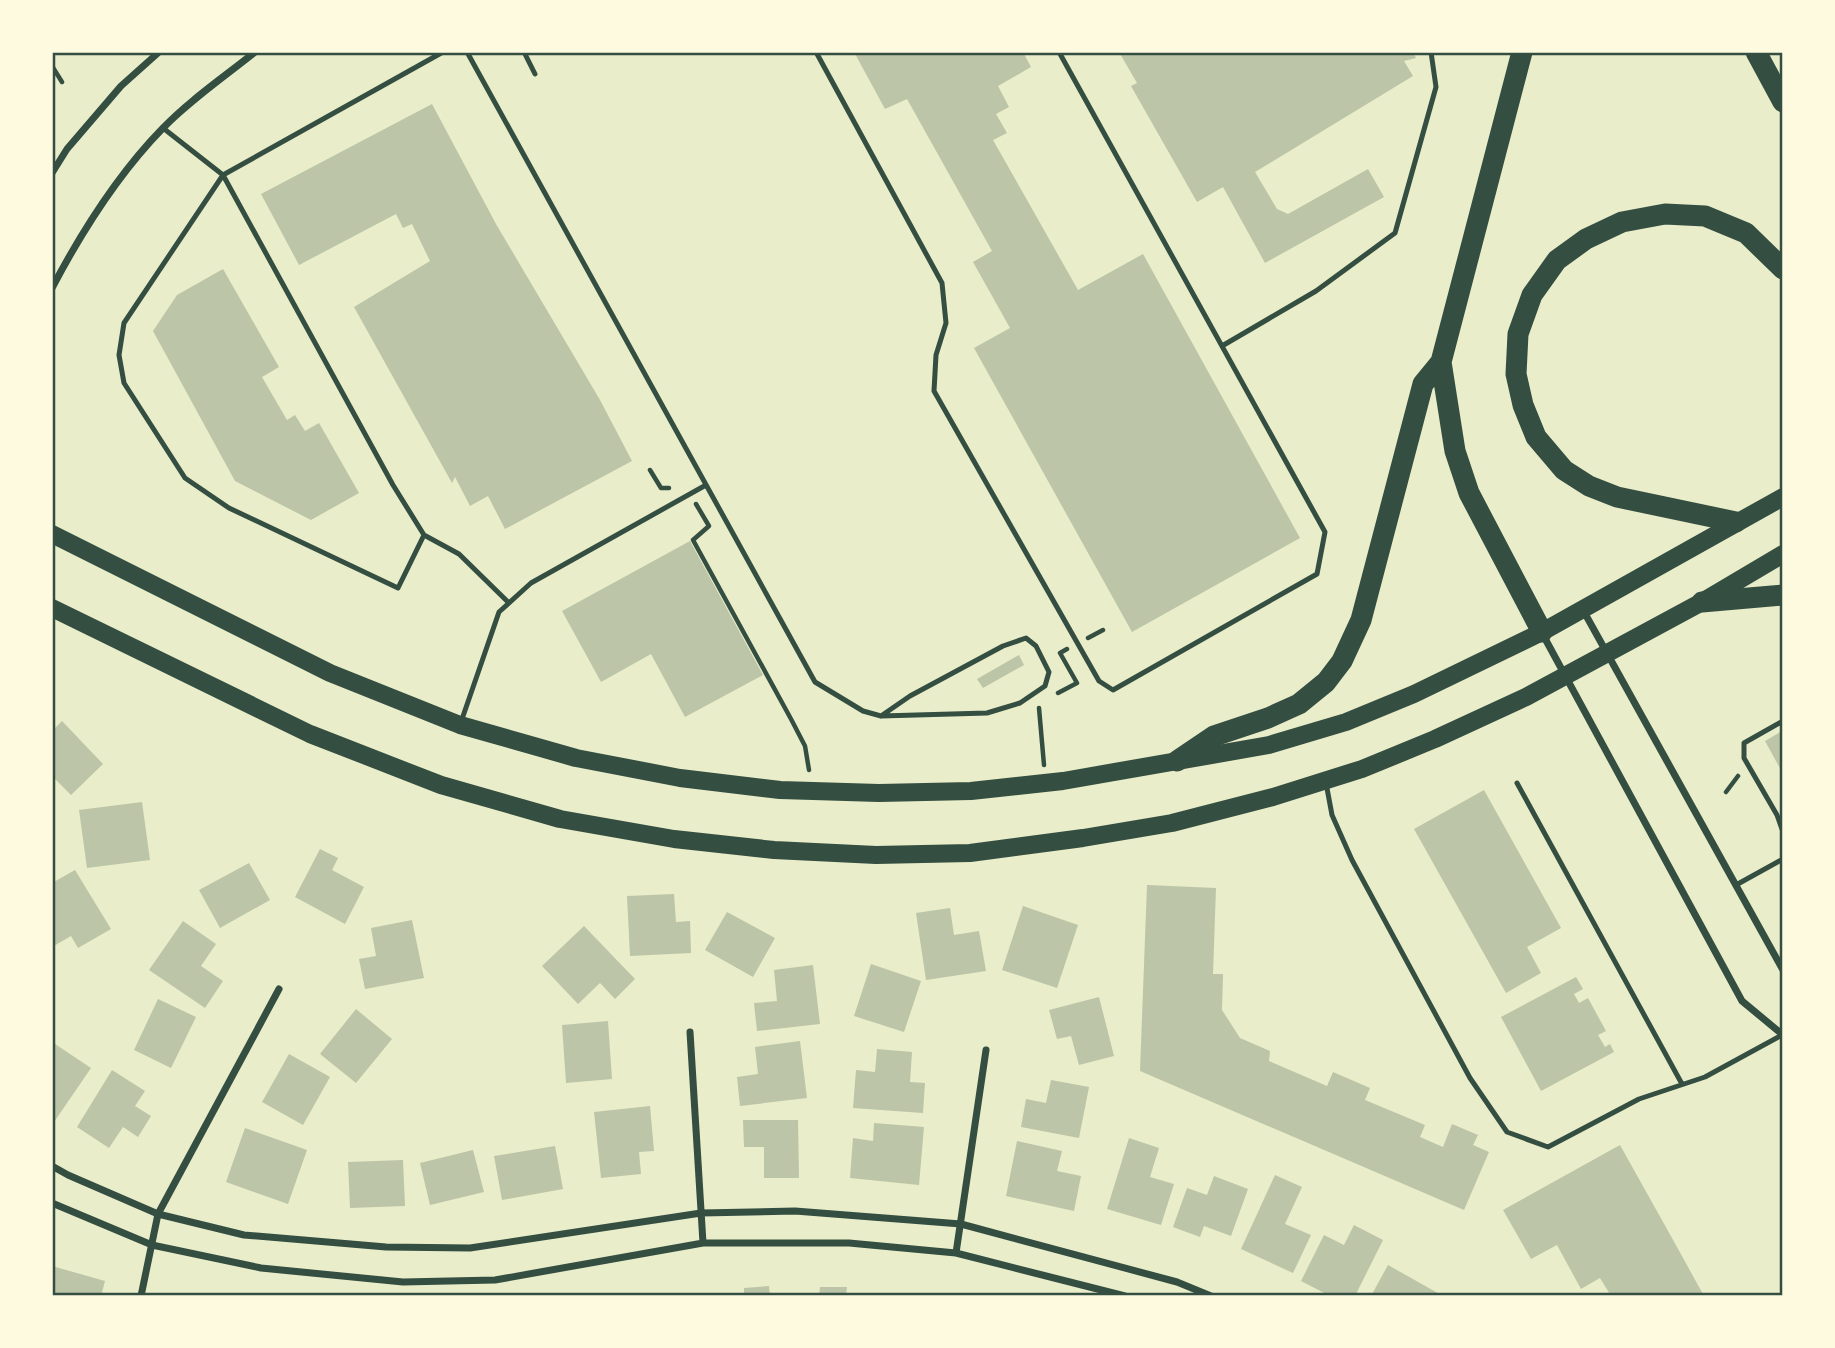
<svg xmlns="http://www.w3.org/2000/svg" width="1835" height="1348" font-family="'Fira Sans',sans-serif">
	<rect width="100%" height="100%" fill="#e9edc9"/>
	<path fill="#bcc5a7" d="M 854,52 L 1023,52 L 1031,67 L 998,86 L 1009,107 L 996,114 L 1007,133 L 993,140 L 1078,290 L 1143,254 L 1300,538 L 1132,632 L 974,348 L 1010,328 L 973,262 L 992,251 L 907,99 L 885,109 Z
		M 1119,52 L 1413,52 L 1416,58 L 1404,61 L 1413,76 L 1255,172 L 1277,209 L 1288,214 L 1368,169 L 1384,197 L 1265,263 L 1223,187 L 1197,202 L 1131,86 L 1137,83 Z
		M 432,104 L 496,224 L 600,400 L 632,461 L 505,529 L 488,496 L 470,506 L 455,477 L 452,483 L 354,307 L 430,261 L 412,224 L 403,228 L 396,214 L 299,265 L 261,194 Z
		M 223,269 L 279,367 L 262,377 L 287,420 L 295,415 L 305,431 L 319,423 L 359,493 L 311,520 L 235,481 L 153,331 L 177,295 Z
		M 690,541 L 763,675 L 685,717 L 651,654 L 601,682 L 562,611 Z
		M 1019,655 L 1024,665 L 983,688 L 977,679 Z
		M 62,721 L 103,764 L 71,795 L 52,776 L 52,731 Z
		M 1782,731 L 1782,772 L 1765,741 Z
		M 1484,790 L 1561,928 L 1527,947 L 1541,973 L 1506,993 L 1414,829 Z
		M 142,802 L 150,860 L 87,868 L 79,810 Z
		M 320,849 L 338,858 L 332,870 L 364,887 L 345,924 L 295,897 Z
		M 249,863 L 270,900 L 220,928 L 199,890 Z
		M 75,870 L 111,929 L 78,948 L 71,936 L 52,947 L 52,883 Z
		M 1147,885 L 1216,888 L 1213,974 L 1223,974 L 1222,1010 L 1240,1038 L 1270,1051 L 1269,1061 L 1327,1086 L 1333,1072 L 1370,1088 L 1365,1100 L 1425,1125 L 1420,1137 L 1443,1147 L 1452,1124 L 1478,1135 L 1473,1145 L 1489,1152 L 1464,1210 L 1140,1071 Z
		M 674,894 L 676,922 L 690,921 L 691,953 L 630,956 L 627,896 Z
		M 1023,906 L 1078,925 L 1057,988 L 1002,970 Z
		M 950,908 L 954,935 L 979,931 L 986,971 L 926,980 L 916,913 Z
		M 727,912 L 775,938 L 753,977 L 705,950 Z
		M 412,920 L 424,978 L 365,989 L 359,959 L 376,956 L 371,928 Z
		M 183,921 L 216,944 L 201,966 L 223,981 L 205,1008 L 149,970 Z
		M 584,926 L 635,979 L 615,999 L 600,983 L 578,1004 L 542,966 Z
		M 871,964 L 921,981 L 904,1032 L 854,1016 Z
		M 813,965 L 820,1024 L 757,1031 L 754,1003 L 777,1001 L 774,970 Z
		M 1576,977 L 1583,989 L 1574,994 L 1579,1003 L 1588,998 L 1606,1031 L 1598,1035 L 1605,1047 L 1610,1044 L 1614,1052 L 1541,1091 L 1501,1017 Z
		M 1099,997 L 1114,1056 L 1079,1065 L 1071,1036 L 1057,1039 L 1049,1010 Z
		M 158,999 L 196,1017 L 171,1068 L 134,1050 Z
		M 356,1009 L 392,1039 L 356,1083 L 320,1054 Z
		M 608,1021 L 612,1079 L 566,1083 L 562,1025 Z
		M 800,1041 L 807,1098 L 740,1106 L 737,1077 L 758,1074 L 755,1047 Z
		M 52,1042 L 91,1068 L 52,1125 Z
		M 877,1049 L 912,1052 L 910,1082 L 925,1083 L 923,1113 L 853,1108 L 856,1070 L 875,1072 Z
		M 289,1054 L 330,1077 L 303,1125 L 262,1102 Z
		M 112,1070 L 145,1091 L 135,1106 L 151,1116 L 138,1137 L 123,1127 L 109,1148 L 77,1127 Z
		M 1051,1080 L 1089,1087 L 1079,1138 L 1021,1127 L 1026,1099 L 1046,1103 Z
		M 650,1106 L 654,1151 L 639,1152 L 641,1174 L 601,1178 L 594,1112 Z
		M 743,1120 L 798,1120 L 799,1178 L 764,1178 L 764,1147 L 744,1147 Z
		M 874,1123 L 924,1127 L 919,1185 L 850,1178 L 853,1138 L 873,1141 Z
		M 245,1128 L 307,1150 L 288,1204 L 226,1182 Z
		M 1129,1138 L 1159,1148 L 1150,1177 L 1174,1184 L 1161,1225 L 1107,1209 Z
		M 1017,1141 L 1062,1151 L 1057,1171 L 1081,1176 L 1074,1211 L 1006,1196 Z
		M 1620,1145 L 1677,1247 L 1704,1296 L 1611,1296 L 1600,1278 L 1581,1289 L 1557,1245 L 1531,1259 L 1503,1210 Z
		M 555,1146 L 563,1189 L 502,1200 L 494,1156 Z
		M 473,1150 L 484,1192 L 430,1205 L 420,1163 Z
		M 403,1160 L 405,1206 L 350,1208 L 348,1162 Z
		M 1275,1175 L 1302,1187 L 1285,1224 L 1311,1235 L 1293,1273 L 1241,1249 Z
		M 1214,1176 L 1248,1189 L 1231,1236 L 1204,1226 L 1200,1237 L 1173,1227 L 1187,1188 L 1207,1195 Z
		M 1354,1225 L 1383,1240 L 1355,1296 L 1330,1296 L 1301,1281 L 1324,1235 L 1344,1245 Z
		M 1388,1265 L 1443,1296 L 1371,1296 Z
		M 52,1266 L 105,1281 L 101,1296 L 52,1296 Z
		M 769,1286 L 770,1296 L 744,1296 L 744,1288 Z
		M 820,1287 L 847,1287 L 846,1296 L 819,1296 Z"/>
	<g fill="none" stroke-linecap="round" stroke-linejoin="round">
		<path stroke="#344e41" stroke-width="4.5" d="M 52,66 L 62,82
			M 650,470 L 661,488 L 669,488
			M 696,504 L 709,526 L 693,540 L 791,719 L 805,746 L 809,770
			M 1088,638 L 1103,630
			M 1058,693 L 1077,683 L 1060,653 L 1067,649
			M 1039,708 L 1044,765
			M 1726,792 L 1738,776"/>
		<path stroke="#344e41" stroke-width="5" d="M 467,52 L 815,682 L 863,711 L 881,716 L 987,713 L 1020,703 L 1045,686 L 1049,672 L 1036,646 L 1026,638 L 1003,646 L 910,696 L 881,716
			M 524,52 L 535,74
			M 816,52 L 942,283 L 946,323 L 936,355 L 934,391 L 1099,681 L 1113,690 L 1317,574 L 1325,532 L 1059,52
			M 163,128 L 223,175 L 393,485 L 424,535 L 459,554 L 509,603
			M 1222,346 L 1316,291 L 1395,233 L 1436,87 L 1431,52
			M 424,535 L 398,588 L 229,508 L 185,478 L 124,383 L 119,355 L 124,323 L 223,175 L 443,52
			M 1783,721 L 1744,743 L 1744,758 L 1777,815 L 1783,832
			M 461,722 L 499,612 L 531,583 L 706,485
			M 1326,783 L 1332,815 L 1352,860 L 1470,1078 L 1507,1132 L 1548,1147 L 1639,1099 L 1705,1077 L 1782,1035
			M 1517,783 L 1682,1084
			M 1736,885 L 1783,859"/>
		<path stroke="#344e41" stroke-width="7" d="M 52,173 L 67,149 L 121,86 L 159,52
			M 52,288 C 82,231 118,174 163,128 C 190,100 224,77 255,52
			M 1583,610 L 1783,970
			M 1542,633 L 1742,1001 L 1783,1035
			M 690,1032 L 703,1243
			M 52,1166 L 68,1175 L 158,1214 L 244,1235 L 386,1247 L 470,1248 L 701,1213 L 795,1211 L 961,1224 L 1177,1282 L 1211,1296
			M 52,1203 L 152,1245 L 261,1268 L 403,1282 L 495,1280 L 703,1243 L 849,1243 L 956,1253 L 1125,1296
			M 956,1253 L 986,1050
			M 141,1296 L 158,1214 L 279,989"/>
		<path stroke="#344e41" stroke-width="18" d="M 52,534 L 330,673 L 460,725 L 576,758 L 680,778 L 780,790 L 879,793 L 971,791 L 1063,781 L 1269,745 L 1346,722 L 1414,694 L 1542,632 L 1783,497
			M 52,608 L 310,734 L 441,785 L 560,819 L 674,839 L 774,850 L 876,855 L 970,853 L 1083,838 L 1172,823 L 1273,797 L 1362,769 L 1435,739 L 1526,697 L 1702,602 L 1783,554"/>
		<path stroke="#344e41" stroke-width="21" d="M 1522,52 L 1441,362 L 1455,451 L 1469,493 L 1542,632
			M 1756,52 L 1783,102
			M 1736,522 L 1617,497 L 1589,486 L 1564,470 L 1536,437 L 1523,405 L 1516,374 L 1518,334 L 1532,295 L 1557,260 L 1586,239 L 1622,222 L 1665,214 L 1705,216 L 1746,233 L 1783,269
			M 1702,602 L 1783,595
			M 1177,761 L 1214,736 L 1268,718 L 1299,704 L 1326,682 L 1342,661 L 1361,620 L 1423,384 L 1441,362"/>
	</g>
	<rect width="1835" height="1348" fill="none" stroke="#fefae0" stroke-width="108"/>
	<rect x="54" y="54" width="1727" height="1240" fill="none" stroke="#344e41" stroke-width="2.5"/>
</svg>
